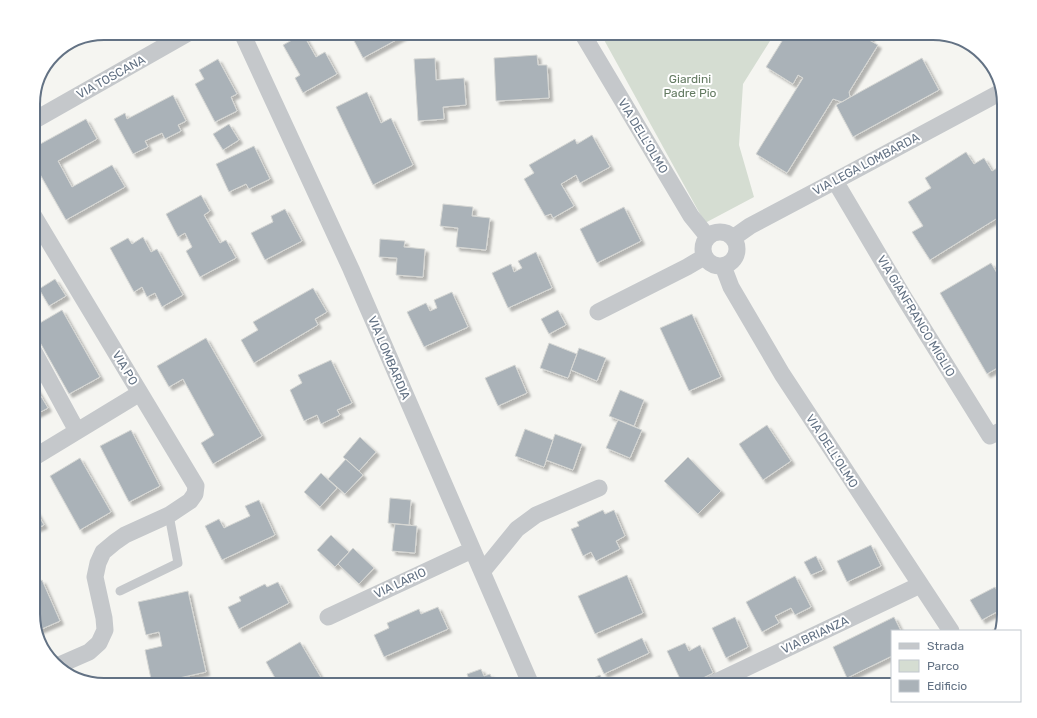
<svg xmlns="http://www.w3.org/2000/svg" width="1037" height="718" font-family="Rubik,sans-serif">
	<defs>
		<filter id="shadow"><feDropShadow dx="3.5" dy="3.5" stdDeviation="1" flood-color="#0004"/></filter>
	</defs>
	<rect width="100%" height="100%" fill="#f5f5f1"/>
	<path fill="#d5ddd2" d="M 612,33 L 775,33 L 743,84 L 739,145 L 754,197 L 705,223 L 603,38 Z"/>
	<path fill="#aab2b8" stroke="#d6d7d4" filter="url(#shadow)" d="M 350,33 L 409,33 L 363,58 Z
		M 787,33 L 874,33 L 869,40 L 878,45 L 849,92 L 850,97 L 842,102 L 833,99 L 787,173 L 756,154 L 803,78 L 798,75 L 793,84 L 766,67 Z
		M 303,34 L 316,57 L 325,52 L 337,74 L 303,93 L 295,78 L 300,75 L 283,45 Z
		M 537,55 L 538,65 L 547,65 L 549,98 L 496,101 L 494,58 Z
		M 435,58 L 436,80 L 464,78 L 466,105 L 443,107 L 444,119 L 418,121 L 414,59 Z
		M 922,58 L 939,90 L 853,137 L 836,105 Z
		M 218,59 L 237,94 L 231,97 L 237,111 L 215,122 L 195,84 L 204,79 L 199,70 Z
		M 367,92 L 381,123 L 391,118 L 413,165 L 373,185 L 336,107 Z
		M 173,95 L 186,121 L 178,125 L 181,131 L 165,139 L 162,133 L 145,141 L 148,147 L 133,154 L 114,119 L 125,113 L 127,119 Z
		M 86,119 L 97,139 L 58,161 L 72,187 L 112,165 L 125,187 L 66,220 L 33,162 L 33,148 Z
		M 229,124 L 239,140 L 223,150 L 213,134 Z
		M 592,135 L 610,167 L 580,183 L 576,175 L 561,184 L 574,206 L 553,218 L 551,214 L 545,216 L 524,179 L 534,173 L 529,165 L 575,139 L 577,144 Z
		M 254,146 L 270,179 L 249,189 L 246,184 L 229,192 L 216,164 Z
		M 966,152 L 974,164 L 984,158 L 992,171 L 1004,164 L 1004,214 L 930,260 L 912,232 L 923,226 L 908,202 L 931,188 L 925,178 Z
		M 201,195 L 210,211 L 204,215 L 220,243 L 226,240 L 236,258 L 200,277 L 186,251 L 192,247 L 185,233 L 178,237 L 166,214 Z
		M 443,204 L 473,207 L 472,216 L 490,218 L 486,250 L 456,247 L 458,228 L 440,226 Z
		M 624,207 L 641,241 L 597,263 L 580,229 Z
		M 285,209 L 302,241 L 265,260 L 251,233 L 273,222 L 271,216 Z
		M 143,237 L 151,252 L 157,249 L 183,295 L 162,307 L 155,293 L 147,297 L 142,287 L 134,292 L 110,248 L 128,238 L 132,244 Z
		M 380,239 L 405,241 L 404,247 L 425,249 L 423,277 L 396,275 L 397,258 L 379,257 Z
		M 536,252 L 552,288 L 508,308 L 492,273 L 511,264 L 514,272 L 522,268 L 518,261 Z
		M 991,263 L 1004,285 L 1004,364 L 987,374 L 940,293 Z
		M 55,279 L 66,296 L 49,306 L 39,289 Z
		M 313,288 L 327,312 L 315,319 L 318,325 L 254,363 L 241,340 L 258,330 L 253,322 Z
		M 452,292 L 468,327 L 424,347 L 407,312 L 426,303 L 430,311 L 437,308 L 434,300 Z
		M 62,310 L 100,377 L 69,394 L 33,330 L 33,327 Z
		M 558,310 L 566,325 L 549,334 L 541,319 Z
		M 692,314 L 721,377 L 689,391 L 660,328 Z
		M 206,338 L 262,436 L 213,464 L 201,443 L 214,435 L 183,379 L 169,387 L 157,366 Z
		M 549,343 L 577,354 L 568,378 L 540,368 Z
		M 579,348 L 606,358 L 597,381 L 571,370 Z
		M 331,360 L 352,403 L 337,410 L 340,415 L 321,424 L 317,415 L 304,421 L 290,390 L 302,383 L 298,375 Z
		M 515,365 L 527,393 L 498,406 L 485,378 Z
		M 33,383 L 48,408 L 33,416 Z
		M 620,390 L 644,400 L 634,426 L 609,416 Z
		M 618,420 L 642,430 L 630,458 L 606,448 Z
		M 767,425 L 791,461 L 763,480 L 739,444 Z
		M 525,429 L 553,440 L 544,467 L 515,456 Z
		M 131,430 L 160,486 L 129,502 L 100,446 Z
		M 555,434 L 582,444 L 573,470 L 546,460 Z
		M 360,437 L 376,452 L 359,471 L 343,457 Z
		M 688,457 L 721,491 L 698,514 L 664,481 Z
		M 80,458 L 111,512 L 80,530 L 50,476 Z
		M 346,459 L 363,475 L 345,494 L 328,479 Z
		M 321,473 L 337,488 L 320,507 L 304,492 Z
		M 390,498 L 411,500 L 409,525 L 388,523 Z
		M 259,500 L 275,535 L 222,560 L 205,526 L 219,519 L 224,528 L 250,516 L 245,506 Z
		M 33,506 L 44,525 L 33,530 Z
		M 603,510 L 605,514 L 614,510 L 625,536 L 616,541 L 620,549 L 596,561 L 591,552 L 583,556 L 571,529 L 579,526 L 577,522 Z
		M 395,524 L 417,526 L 415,553 L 392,551 Z
		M 331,535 L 349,552 L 335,567 L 317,550 Z
		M 871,545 L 881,566 L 847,582 L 837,561 Z
		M 353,548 L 374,568 L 359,584 L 338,564 Z
		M 816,556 L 823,570 L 811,575 L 804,562 Z
		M 627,575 L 643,613 L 595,634 L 578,596 Z
		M 795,576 L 811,607 L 795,615 L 791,608 L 775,616 L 779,623 L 762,632 L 746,602 Z
		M 42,580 L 60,621 L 37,631 L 33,619 L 33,584 Z
		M 278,582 L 289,603 L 239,629 L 228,607 L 241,601 L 239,597 L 265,584 L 267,587 Z
		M 995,587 L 1004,603 L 1004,608 L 982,620 L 970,600 Z
		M 188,591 L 206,672 L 152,684 L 145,650 L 162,646 L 159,632 L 146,635 L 138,602 Z
		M 438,607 L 448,629 L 384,657 L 374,635 L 389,628 L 387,623 L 419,609 L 421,614 Z
		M 735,617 L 748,647 L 726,658 L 712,628 Z
		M 894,617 L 901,631 L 892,631 L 892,656 L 847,678 L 833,647 Z
		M 1001,625 L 999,631 L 991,631 Z
		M 642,638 L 649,653 L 604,674 L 597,659 Z
		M 300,642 L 323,681 L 316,685 L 279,685 L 266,662 Z
		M 685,643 L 689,651 L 700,645 L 713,673 L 691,684 L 689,678 L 681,681 L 667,651 Z
		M 481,669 L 484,676 L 490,674 L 495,685 L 471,685 L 467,674 Z
		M 600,675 L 605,685 L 578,685 Z
		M 766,680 L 769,685 L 755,685 Z"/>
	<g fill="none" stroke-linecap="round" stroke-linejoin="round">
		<path stroke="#c5c8cb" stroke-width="9" d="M 120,591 L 178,563 L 169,515"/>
		<path stroke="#c5c8cb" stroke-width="17" d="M 242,33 L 351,269 L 531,685
			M 582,33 L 691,216 L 708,237
			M 33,121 L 188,33
			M 835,181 L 903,296 L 990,436 L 1004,429
			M 33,215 L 196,486 L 195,494 L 190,501 L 169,515 L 125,535 L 115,542 L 103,552 L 98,563 L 95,577 L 104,618 L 105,630 L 99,643 L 89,652 L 57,666
			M703 249a17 17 0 1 1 34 0a17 17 0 1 1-34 0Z
			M 733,238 L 750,226 L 835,181 L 1001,92
			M 723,266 L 731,287 L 782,374 L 951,631
			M 598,312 L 687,267 L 704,257
			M 33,350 L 77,431
			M 33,458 L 140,393
			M 482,572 L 517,529 L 536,515 L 599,488
			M 328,617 L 472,550
			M 710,685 L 920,585"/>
	</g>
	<g text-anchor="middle" stroke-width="4" stroke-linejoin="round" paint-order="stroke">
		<g font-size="12" fill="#637284" stroke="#fff">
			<text transform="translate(111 77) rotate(-29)" y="4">VIA TOSCANA</text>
			<text transform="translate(643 136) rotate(59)" y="4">VIA DELL'OLMO</text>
			<text transform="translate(866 164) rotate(-28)" y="4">VIA LEGA LOMBARDA</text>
			<text transform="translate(916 316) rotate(59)" y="4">VIA GIANFRANCO MIGLIO</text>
			<text transform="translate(389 358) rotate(67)" y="4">VIA LOMBARDIA</text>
			<text transform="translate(125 368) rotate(59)" y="4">VIA PO</text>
			<text transform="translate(832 451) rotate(57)" y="4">VIA DELL'OLMO</text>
			<text transform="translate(400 583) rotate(-25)" y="4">VIA LARIO</text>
			<text transform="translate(815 635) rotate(-25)" y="4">VIA BRIANZA</text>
		</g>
		<g font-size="12" fill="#647b62" stroke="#fff">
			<text x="690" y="83">Giardini<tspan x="690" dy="14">Padre Pio</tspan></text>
		</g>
	</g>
	<path d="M0 0H1037V718H0ZM104 40H933A64 64 0 0 1 997 104V614A64 64 0 0 1 933 678H104A64 64 0 0 1 40 614V104A64 64 0 0 1 104 40Z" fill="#fff" fill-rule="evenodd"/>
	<path fill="none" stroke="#637284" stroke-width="2" d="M104 40H933A64 64 0 0 1 997 104V614A64 64 0 0 1 933 678H104A64 64 0 0 1 40 614V104A64 64 0 0 1 104 40Z"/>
	<rect x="891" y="630" width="130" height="72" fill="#ffffff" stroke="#c1c7ce"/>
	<rect x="899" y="643" width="20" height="6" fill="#c5c8cb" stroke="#c1c7ce"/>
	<text x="927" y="650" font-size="12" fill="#637284">Strada</text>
	<rect x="899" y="660" width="20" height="12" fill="#d5ddd2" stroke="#c1c7ce"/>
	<text x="927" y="670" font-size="12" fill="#637284">Parco</text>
	<rect x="899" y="680" width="20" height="12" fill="#aab2b8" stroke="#c1c7ce"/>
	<text x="927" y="690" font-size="12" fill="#637284">Edificio</text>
</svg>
